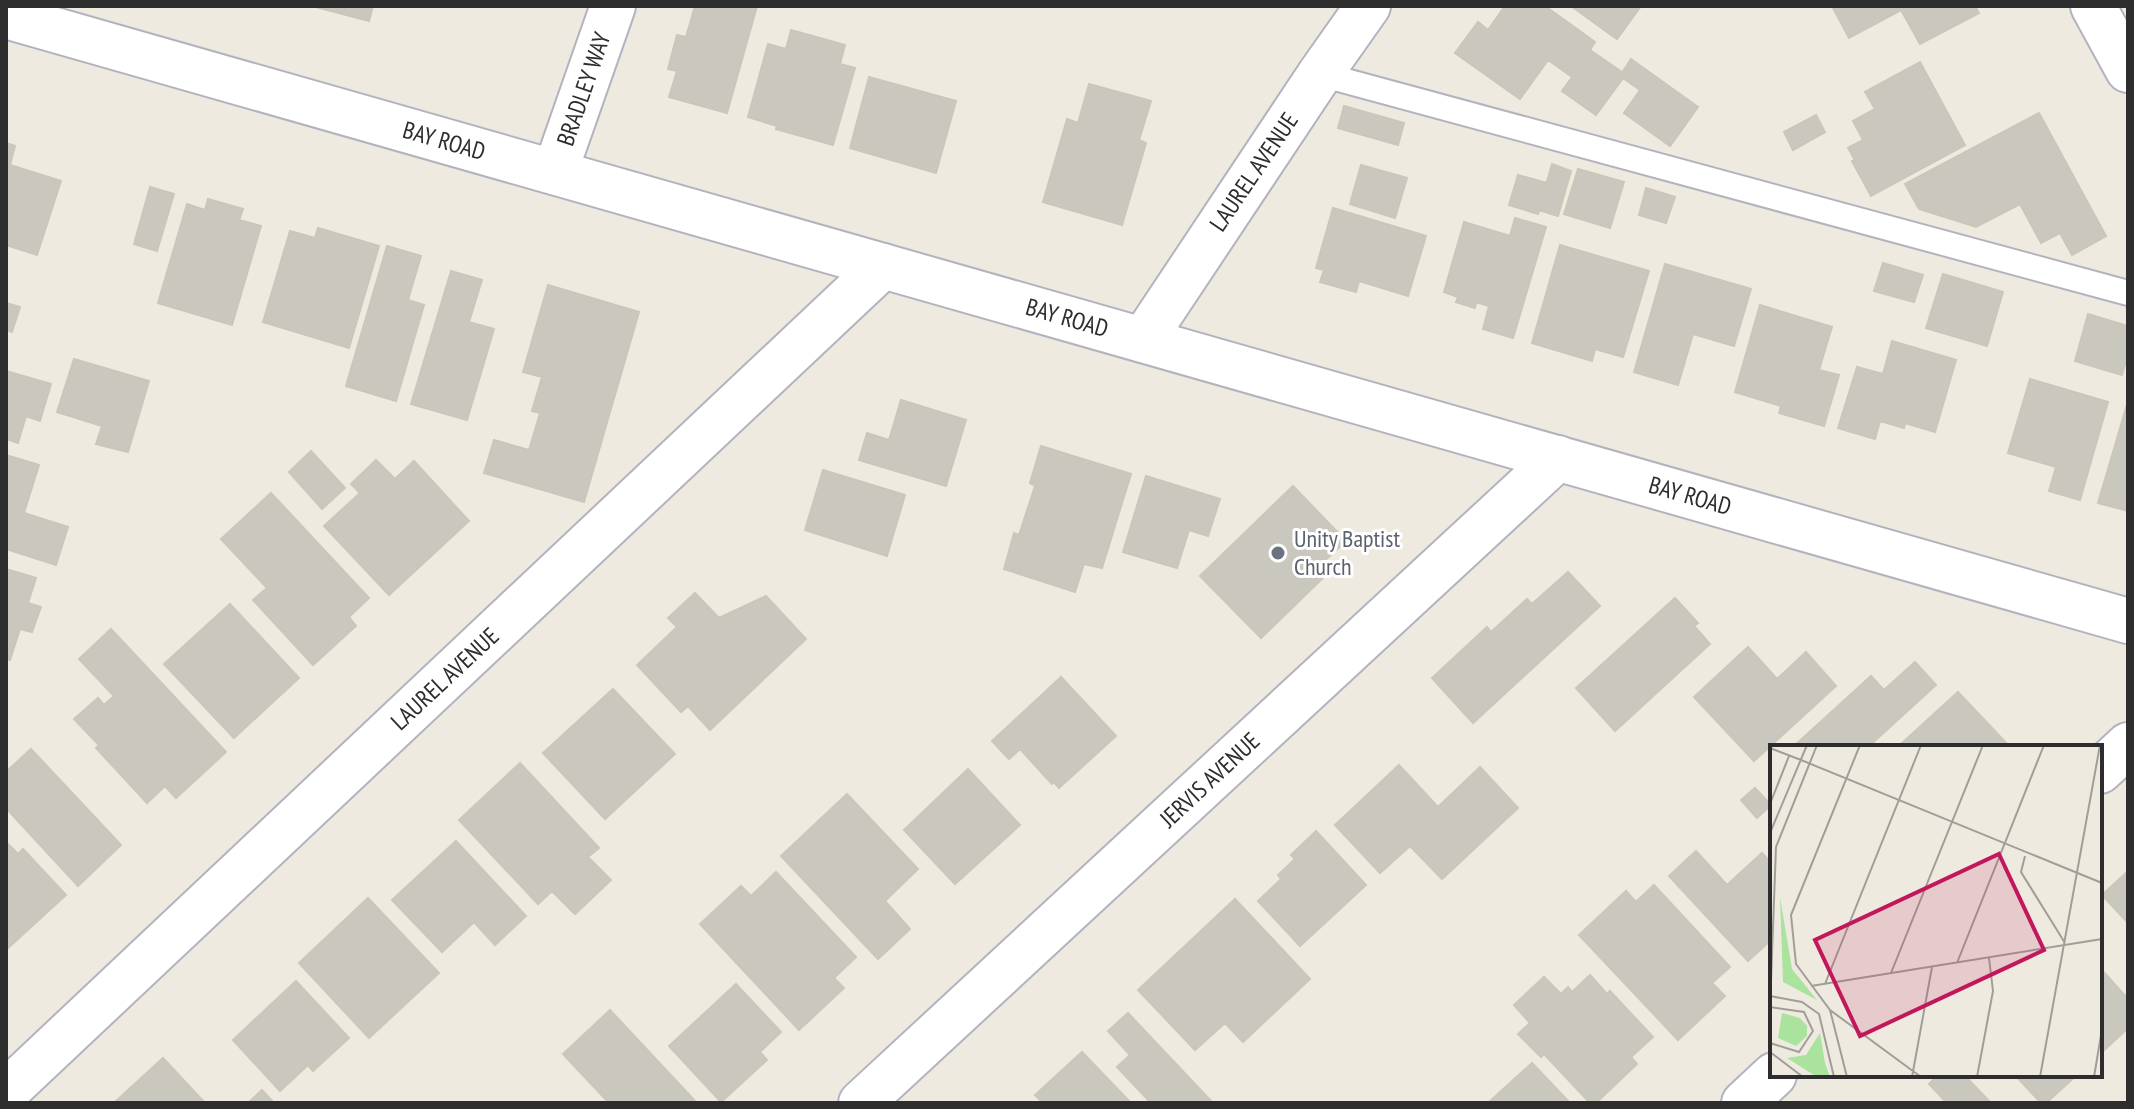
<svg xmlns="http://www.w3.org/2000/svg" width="2134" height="1109" font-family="'PT Sans Narrow',sans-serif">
	<rect width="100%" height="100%" fill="#eeeae0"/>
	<path fill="#cac8be" stroke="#cac7b9" stroke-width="2" d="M 312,6 L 373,6 L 369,21 Z
		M 695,6 L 757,6 L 727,113 L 669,97 L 677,71 L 668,69 L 677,35 L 686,37 Z
		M 1505,6 L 1545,6 L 1595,42 L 1590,50 L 1622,72 L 1620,76 L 1623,78 L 1596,115 L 1562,91 L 1572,77 L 1548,60 L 1520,99 L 1455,53 L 1478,22 L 1488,30 Z
		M 1571,6 L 1641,6 L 1617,39 Z
		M 1832,6 L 1975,6 L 1979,13 L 1920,44 L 1901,10 L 1849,38 Z
		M 791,30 L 845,45 L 840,64 L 855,68 L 833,145 L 776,129 L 777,126 L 748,117 L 768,44 L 786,49 Z
		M 1631,59 L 1698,107 L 1670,146 L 1624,113 L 1640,90 L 1620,76 Z
		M 1920,62 L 1965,145 L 1871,196 L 1852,161 L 1855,160 L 1848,148 L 1863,140 L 1853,121 L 1875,109 L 1865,92 Z
		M 869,77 L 956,101 L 936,173 L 850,148 Z
		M 1089,84 L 1151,101 L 1139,140 L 1146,143 L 1122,225 L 1043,202 L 1067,119 L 1078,123 Z
		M 1344,106 L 1404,123 L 1398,145 L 1338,128 Z
		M 2039,113 L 2106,236 L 2072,255 L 2060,233 L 2041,243 L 2020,204 L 1976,227 L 1919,209 L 1905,184 Z
		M 1816,115 L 1825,132 L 1793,150 L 1784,132 Z
		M 6,143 L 15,146 L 10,165 L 61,181 L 37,255 L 6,245 Z
		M 1552,164 L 1571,171 L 1558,216 L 1539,210 Z
		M 1361,165 L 1407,178 L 1395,218 L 1350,204 Z
		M 1578,169 L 1624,182 L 1610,228 L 1564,214 Z
		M 1518,175 L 1547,183 L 1538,214 L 1509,205 Z
		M 150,187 L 174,194 L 157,251 L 134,244 Z
		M 1646,188 L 1675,197 L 1666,223 L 1639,215 Z
		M 208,199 L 243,209 L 239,220 L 261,226 L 232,325 L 158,303 L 187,204 L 205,210 Z
		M 1333,208 L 1426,236 L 1408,296 L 1359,281 L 1356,292 L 1320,282 L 1324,270 L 1316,268 Z
		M 1515,218 L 1546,227 L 1513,338 L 1483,329 L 1489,306 L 1476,302 L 1475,308 L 1456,302 L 1458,297 L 1444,292 L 1464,222 L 1510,236 Z
		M 318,228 L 379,246 L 349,348 L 263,322 L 290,231 L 315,238 Z
		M 1560,245 L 1649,271 L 1623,357 L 1595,349 L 1592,361 L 1532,343 Z
		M 387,246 L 421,256 L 408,300 L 424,305 L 396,401 L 346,386 Z
		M 1883,263 L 1923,275 L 1914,302 L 1874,291 Z
		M 1665,264 L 1751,289 L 1734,346 L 1693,334 L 1678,385 L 1634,372 Z
		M 451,271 L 482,280 L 469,322 L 494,329 L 467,420 L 411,404 Z
		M 1943,274 L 2003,292 L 1987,346 L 1926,328 Z
		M 548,285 L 639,312 L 584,502 L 484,473 L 494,440 L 529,450 L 540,413 L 532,411 L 542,377 L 523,372 Z
		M 6,303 L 20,307 L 12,332 L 6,330 Z
		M 1760,305 L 1832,327 L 1819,370 L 1839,375 L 1824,426 L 1779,413 L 1781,406 L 1735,392 Z
		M 2088,314 L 2128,326 L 2128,353 L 2122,375 L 2075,361 Z
		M 1892,341 L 1956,360 L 1935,432 L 1905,423 L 1904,428 L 1880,421 L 1875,439 L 1838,428 L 1857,367 L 1883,374 Z
		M 74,359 L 149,381 L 128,452 L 96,444 L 102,426 L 57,412 Z
		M 6,371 L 51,384 L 40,421 L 26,416 L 18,443 L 6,439 Z
		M 2030,379 L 2108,402 L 2080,500 L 2049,491 L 2056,467 L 2008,453 Z
		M 901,400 L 966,420 L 946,486 L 859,460 L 867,433 L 889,440 Z
		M 2128,401 L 2128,511 L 2098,503 Z
		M 1041,446 L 1131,474 L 1102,568 L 1084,564 L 1075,592 L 1004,569 L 1014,533 L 1019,535 L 1035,486 L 1030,483 Z
		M 311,451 L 345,488 L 322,509 L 289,472 Z
		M 6,455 L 39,465 L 24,513 L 68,527 L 56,565 L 6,549 Z
		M 376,460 L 395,479 L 414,461 L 469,521 L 389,595 L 324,526 L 360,493 L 351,484 Z
		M 823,470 L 905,495 L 887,556 L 805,530 Z
		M 1146,476 L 1220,499 L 1208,536 L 1189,530 L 1177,568 L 1123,552 Z
		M 1293,486 L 1346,541 L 1320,565 L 1328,573 L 1261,638 L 1200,576 Z
		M 271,493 L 369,598 L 349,617 L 356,626 L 313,665 L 253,600 L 267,588 L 221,539 Z
		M 6,569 L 36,578 L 28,603 L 41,607 L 32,632 L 20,629 L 10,660 L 6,659 Z
		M 1568,572 L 1600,606 L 1473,723 L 1432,678 L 1487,627 L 1491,632 L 1527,599 L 1532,604 Z
		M 695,593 L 719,618 L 766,596 L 806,639 L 710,730 L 688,706 L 681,712 L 637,665 L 677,627 L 668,618 Z
		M 1675,598 L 1698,623 L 1694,626 L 1710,644 L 1615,731 L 1576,688 Z
		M 230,604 L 299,678 L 234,738 L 164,664 Z
		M 111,629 L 226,752 L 176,798 L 165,786 L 147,803 L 96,748 L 99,745 L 74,719 L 98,698 L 104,705 L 114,696 L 79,659 Z
		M 1748,647 L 1777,679 L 1806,652 L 1836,686 L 1754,761 L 1694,697 Z
		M 1915,662 L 1936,685 L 1868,747 L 1793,747 L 1871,676 L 1884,690 Z
		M 1061,677 L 1116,736 L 1059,788 L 1054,782 L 1052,784 L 1020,749 L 1009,759 L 992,741 Z
		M 613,689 L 675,754 L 605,819 L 543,753 Z
		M 1958,692 L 2010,747 L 1904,747 L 1901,744 Z
		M 31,749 L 121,845 L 78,886 L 6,808 L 6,772 Z
		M 520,763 L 599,848 L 588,857 L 611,880 L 575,914 L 552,891 L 538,904 L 459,820 Z
		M 1399,765 L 1438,807 L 1480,767 L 1518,808 L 1442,879 L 1410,846 L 1380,873 L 1335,825 Z
		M 968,769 L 1020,825 L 955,884 L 904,830 Z
		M 1755,788 L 1771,805 L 1757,818 L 1741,800 Z
		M 847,794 L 918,869 L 885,901 L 910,929 L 878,959 L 781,856 Z
		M 1316,831 L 1366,885 L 1300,946 L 1258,901 L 1281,879 L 1278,875 L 1295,859 L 1291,855 Z
		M 456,841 L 526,916 L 495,945 L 474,922 L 442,952 L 392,900 Z
		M 6,842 L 18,854 L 23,849 L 66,895 L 6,950 Z
		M 1696,851 L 1727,885 L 1762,853 L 1772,864 L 1772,939 L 1748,961 L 1669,876 Z
		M 2128,871 L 2128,923 L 2102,895 Z
		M 776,872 L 856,957 L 834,978 L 844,988 L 799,1030 L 700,924 L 741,886 L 751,896 Z
		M 1654,885 L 1730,967 L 1712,983 L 1725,996 L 1678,1040 L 1579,935 L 1626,891 L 1636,902 Z
		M 368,898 L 439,973 L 369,1038 L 299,963 Z
		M 1235,899 L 1310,979 L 1243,1042 L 1225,1023 L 1195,1050 L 1138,990 Z
		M 2100,968 L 2128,999 L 2128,1028 L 2100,1054 Z
		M 1590,975 L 1607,994 L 1610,991 L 1653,1037 L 1631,1057 L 1637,1064 L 1596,1103 L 1590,1103 L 1544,1054 L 1541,1057 L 1518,1034 L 1530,1023 L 1514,1005 L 1544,977 L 1561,994 L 1568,987 L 1572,992 Z
		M 296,981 L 349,1038 L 313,1071 L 308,1065 L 280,1091 L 233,1040 Z
		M 736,984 L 781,1032 L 760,1052 L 767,1060 L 721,1102 L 669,1046 Z
		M 610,1010 L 697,1103 L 609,1103 L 563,1054 Z
		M 1128,1013 L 1212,1102 L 1211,1103 L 1151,1103 L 1117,1067 L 1130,1055 L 1108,1031 Z
		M 1082,1052 L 1131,1103 L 1043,1103 L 1035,1095 Z
		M 163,1058 L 205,1103 L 114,1103 Z
		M 1532,1063 L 1570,1103 L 1488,1103 Z
		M 1938,1075 L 1964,1075 L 1991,1103 L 1947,1103 L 1929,1084 Z
		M 2015,1075 L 2077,1075 L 2046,1103 L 2041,1103 Z
		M 262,1090 L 274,1103 L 248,1103 Z"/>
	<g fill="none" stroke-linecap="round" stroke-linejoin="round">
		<g stroke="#b3b3c0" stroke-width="28">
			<path id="lane" d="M 1320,74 L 2128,293"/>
		</g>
		<g stroke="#b3b3c0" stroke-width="48">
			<path id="street" d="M 2093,6 L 2128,70
				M 555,172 L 613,6
				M 1143,340 L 1320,74 L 1368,6
				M 2100,771 L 2128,745
				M 6,1092 L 883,266
				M 861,1103 L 1558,458
				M 1744,1103 L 1774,1075"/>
		</g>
		<g stroke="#b3b3c0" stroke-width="48">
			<path id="secondary" d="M 6,16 L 2128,621"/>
		</g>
		<use href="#lane" stroke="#fff" stroke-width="24"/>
		<use href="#street" stroke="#fff" stroke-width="44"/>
		<use href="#secondary" stroke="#fff" stroke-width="44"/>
	</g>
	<circle fill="#6b7280" stroke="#fff" stroke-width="3" cx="1278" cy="553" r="8"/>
	<g text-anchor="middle" stroke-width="6" stroke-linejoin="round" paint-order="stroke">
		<g font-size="24" fill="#2d2d2d" stroke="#fff">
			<text transform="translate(584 89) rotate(-71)" y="8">BRADLEY WAY</text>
			<text transform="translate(444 141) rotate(16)" y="8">BAY ROAD</text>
			<text transform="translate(1254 172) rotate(-56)" y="8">LAUREL AVENUE</text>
			<text transform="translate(1067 318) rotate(16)" y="8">BAY ROAD</text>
			<text transform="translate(1690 496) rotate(16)" y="8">BAY ROAD</text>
			<text transform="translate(445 679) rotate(-43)" y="8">LAUREL AVENUE</text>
			<text transform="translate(1210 780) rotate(-43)" y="8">JERVIS AVENUE</text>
		</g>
		<g font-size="24" fill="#5b616d" stroke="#fff" text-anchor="start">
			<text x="1294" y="547">Unity Baptist<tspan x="1294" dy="28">Church</tspan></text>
		</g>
	</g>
	<g transform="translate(1770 745)">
		<rect width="332" height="332" fill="#eeeae0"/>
		<path d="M 10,152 L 22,224 L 47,255 L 13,237 ZM 12,268 L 30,273 L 37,281 L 37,291 L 26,301 L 8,293 ZM 50,288 L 55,318 L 60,332 L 47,332 L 17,313 L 36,310 Z" fill="#a9e39e"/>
		<path fill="none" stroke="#a19e98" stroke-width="2" d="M 90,0 L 21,170 L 26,219 L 60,265 L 151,332M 0,3 L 31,15M 31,15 L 332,138M 0,59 L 19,11M 0,88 L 37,0M 255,111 L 251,127 L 295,198M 187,218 L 274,0M 121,228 L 213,0M 55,239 L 151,0M 41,241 L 332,194M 0,251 L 32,257 L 49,269 L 64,332M 0,262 L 34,267 L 43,286 L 29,307 L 0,298M 0,263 L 6,102 L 47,0M 60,265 L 77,332M 0,307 L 33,332M 142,332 L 162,222M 207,332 L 223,246 L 219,213M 270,332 L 330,0M 324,332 L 332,284"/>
		<path fill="#c2185b" fill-opacity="0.15" stroke="#c2185b" stroke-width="4" d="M 229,109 L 274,205 L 90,291 L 45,195 Z"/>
		<rect width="332" height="332" fill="none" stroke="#2d2d2d" stroke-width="4"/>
	</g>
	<rect width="2134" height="1109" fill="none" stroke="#2d2d2d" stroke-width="16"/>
</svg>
